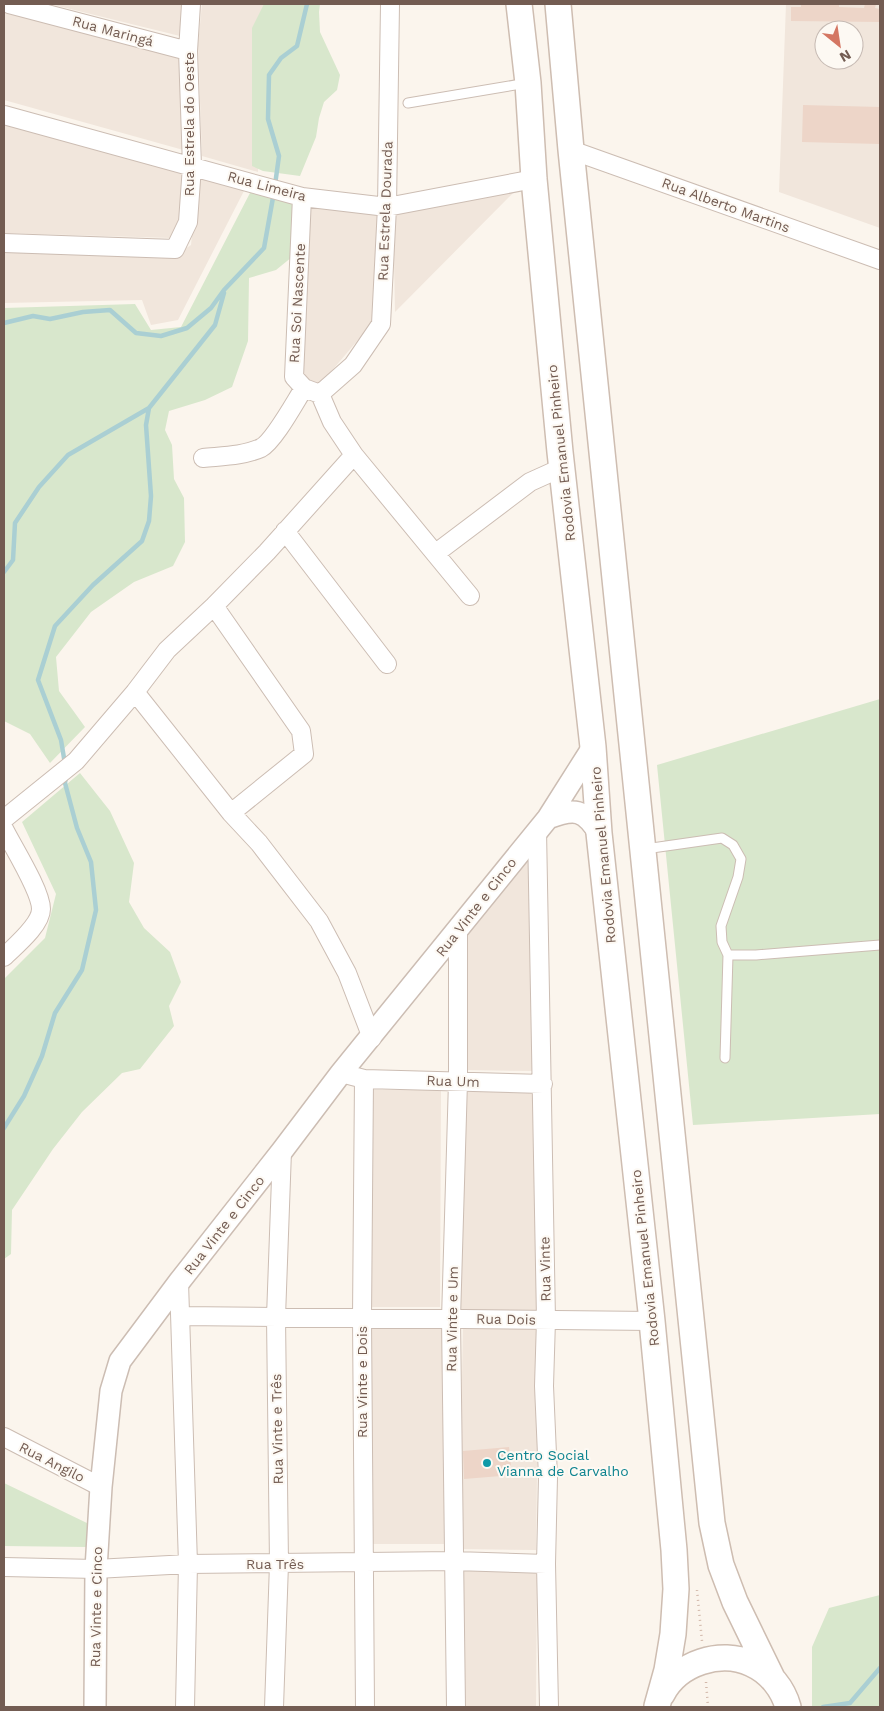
<svg xmlns="http://www.w3.org/2000/svg" width="884" height="1711" font-family="'Work Sans',sans-serif">
	<rect width="100%" height="100%" fill="#fbf5ed"/>
	<path fill="#f1e6dc" fill-rule="evenodd" d="M 50,4 L 181,4 L 180,36 Z
		M 202,4 L 265,4 L 258,172 L 202,156 L 198,45 Z
		M 786,4 L 880,4 L 880,228 L 779,192 ZM 824,30 L 854,30 L 854,60 L 824,60 Z
		M 4,8 L 181,53 L 187,151 L 4,100 Z
		M 4,121 L 187,170 L 182,220 L 172,238 L 4,233 Z
		M 198,172 L 246,187 L 178,320 L 151,325 L 142,300 L 4,303 L 4,246 L 179,253 L 191,245 Z
		M 514,192 L 395,312 L 393,212 Z
		M 310,203 L 379,213 L 374,321 L 318,387 L 301,376 Z
		M 532,846 L 535,1071 L 463,1070 L 464,932 Z
		M 460,1086 L 538,1087 L 536,1310 L 459,1310 Z
		M 372,1090 L 441,1090 L 440,1307 L 370,1307 Z
		M 463,1322 L 539,1323 L 536,1550 L 459,1549 Z
		M 368,1324 L 446,1324 L 445,1544 L 367,1544 Z
		M 459,1567 L 537,1567 L 536,1707 L 458,1707 Z"/>
	<path fill="#d8e7cc" d="M 264,4 L 320,4 L 319,12 L 320,32 L 340,75 L 337,90 L 324,102 L 319,118 L 316,137 L 300,176 L 263,171 L 252,166 L 252,28 Z
		M 251,191 L 294,203 L 292,257 L 276,270 L 249,278 L 248,341 L 232,387 L 205,400 L 169,411 L 165,430 L 172,445 L 174,479 L 184,498 L 185,542 L 173,566 L 134,582 L 91,612 L 56,657 L 59,691 L 85,727 L 50,763 L 30,734 L 4,721 L 4,308 L 135,304 L 151,330 L 181,327 Z
		M 880,699 L 880,1114 L 693,1125 L 657,765 Z
		M 80,773 L 110,811 L 134,863 L 129,902 L 144,928 L 170,952 L 181,982 L 169,1006 L 174,1026 L 140,1069 L 122,1073 L 82,1112 L 53,1149 L 12,1210 L 11,1254 L 4,1259 L 4,979 L 45,938 L 56,894 L 22,822 Z
		M 4,1483 L 89,1524 L 87,1547 L 4,1546 Z
		M 880,1595 L 880,1707 L 812,1707 L 812,1647 L 829,1608 Z"/>
	<g fill="none" stroke-linecap="round" stroke-linejoin="round">
		<path stroke="#aacfd3" stroke-width="4.5" d="M 275,185 L 279,156 L 268,119 L 269,75 L 281,58 L 297,46 L 307,4
			M 4,323 L 33,316 L 50,319 L 83,312 L 110,310 L 136,333 L 161,336 L 187,328 L 211,308 L 224,290 L 264,248 L 274,192
			M 4,572 L 13,560 L 15,523 L 39,487 L 68,455 L 149,408 L 215,325 L 224,293
			M 65,764 L 61,740 L 38,680 L 55,626 L 93,585 L 142,541 L 149,521 L 151,496 L 146,425 L 149,408
			M 4,1128 L 24,1096 L 42,1056 L 55,1013 L 82,970 L 96,910 L 91,862 L 77,828 L 65,783 L 66,776
			M 823,1707 L 850,1703 L 880,1668"/>
	</g>
	<path fill="#edd5c8" d="M 801,4 L 839,4 L 839,7 L 864,8 L 865,4 L 876,4 L 875,8 L 880,9 L 880,22 L 791,21 L 791,7 L 801,7 Z
		M 803,105 L 880,107 L 880,144 L 802,142 Z
		M 509,1447 L 512,1475 L 464,1479 L 463,1451 Z"/>
	<g fill="none" stroke-linecap="round" stroke-linejoin="round">
		<g stroke="#ccbdb3" stroke-width="11">
			<path id="service" d="M 408,103 L 527,83
				M 645,849 L 722,838 L 733,845 L 741,859 L 738,877 L 721,926 L 722,942 L 728,955 L 756,955 L 880,945
				M 725,1058 L 728,955"/>
		</g>
		<g stroke="#ccbdb3" stroke-width="20">
			<path id="minor" d="M 9,4 L 188,51
				M 4,115 L 302,197 L 387,207 L 534,179
				M 571,150 L 880,260
				M 302,197 L 294,377 L 304,388 L 320,394
				M 4,243 L 175,249 L 188,222 L 192,166 L 188,51 L 191,4
				M 320,394 L 353,365 L 381,324 L 387,207 L 390,4
				M 320,394 L 332,422 L 354,455 L 470,596
				M 203,458 C 222,456 243,456 261,448 C 274,441 295,402 304,388
				M 285,531 L 387,664
				M 436,553 L 530,482 L 561,468
				M 214,606 L 301,731 L 304,754 L 231,813
				M 135,692 L 231,813 L 259,843 L 319,921 L 347,973 L 372,1038
				M 4,819 L 76,761 L 135,692 L 167,650 L 214,606 L 267,552 L 354,455
				M 4,829 C 13,847 41,891 41,909 C 41,925 15,946 4,957
				M 537,830 L 546,1320 L 544,1386 L 548,1477 L 546,1564 L 549,1707
				M 341,1073 L 364,1079 L 362,1318 L 365,1707
				M 364,1079 L 543,1084
				M 179,1282 L 188,1564 L 185,1707
				M 180,1316 L 652,1321
				M 4,1437 L 101,1487
				M 4,1567 L 96,1569 L 188,1564 L 454,1561 L 546,1564
				M 274,1707 L 279,1564 L 276,1317 L 282,1151
				M 456,1707 L 451,1319 L 458,1081 L 458,931"/>
		</g>
		<g stroke="#ccbdb3" stroke-width="24">
			<path id="tertiary" d="M 548,818 C 575,808 584,809 599,833
				M 95,1707 L 96,1569 L 101,1487 L 111,1391 L 120,1361 L 179,1282 L 282,1151 L 341,1073 L 548,818 L 593,747"/>
		</g>
		<g stroke="#cebdb1" stroke-width="28">
			<path id="secondary" d="M 519,4 L 528,83 L 534,179 L 560,452 L 593,747 L 599,833 L 652,1321 L 674,1550 L 676,1589 L 673,1634 L 667,1670 L 657,1706
				M 558,4 L 571,150 L 712,1523 L 721,1565 L 735,1602 L 772,1678
				M 662,1694 C 678,1663 721,1649 752,1664 C 770,1672 783,1689 788,1707"/>
		</g>
		<path stroke="#d2b8aa" stroke-width="2.5" stroke-dasharray="1 4" stroke-linecap="butt" d="M 697,1590 L 702,1641
			M 706,1682 L 708,1707"/>
		<use href="#service" stroke="#fff" stroke-width="9"/>
		<use href="#minor" stroke="#fff" stroke-width="18"/>
		<use href="#tertiary" stroke="#fff" stroke-width="21"/>
		<use href="#secondary" stroke="#fff" stroke-width="25"/>
	</g>
	<circle fill="#0f9aa8" stroke="#fdf9f3" stroke-width="2" cx="487" cy="1463" r="5"/>
	<g text-anchor="middle" stroke-width="4" stroke-linejoin="round" paint-order="stroke">
		<g font-size="14" fill="#735c52" stroke="#fdf9f3">
			<text transform="translate(113 31) rotate(15)" y="5">Rua Maringá</text>
			<text transform="translate(189 124) rotate(-90)" y="5">Rua Estrela do Oeste</text>
			<text transform="translate(267 186) rotate(15)" y="5">Rua Limeira</text>
			<text transform="translate(726 205) rotate(20)" y="5">Rua Alberto Martins</text>
			<text transform="translate(385 211) rotate(-88)" y="5">Rua Estrela Dourada</text>
			<text transform="translate(297 303) rotate(-87)" y="5">Rua Soi Nascente</text>
			<text transform="translate(561 453) rotate(-96)" y="5">Rodovia Emanuel Pinheiro</text>
			<text transform="translate(603 855) rotate(-95)" y="5">Rodovia Emanuel Pinheiro</text>
			<text transform="translate(476 907) rotate(-52)" y="5">Rua Vinte e Cinco</text>
			<text transform="translate(453 1081) rotate(2)" y="5">Rua Um</text>
			<text transform="translate(224 1225) rotate(-52)" y="5">Rua Vinte e Cinco</text>
			<text transform="translate(645 1258) rotate(-96)" y="5">Rodovia Emanuel Pinheiro</text>
			<text transform="translate(545 1269) rotate(-91)" y="5">Rua Vinte</text>
			<text transform="translate(452 1319) rotate(-89)" y="5">Rua Vinte e Um</text>
			<text transform="translate(506 1319) rotate(1)" y="5">Rua Dois</text>
			<text transform="translate(362 1382) rotate(-90)" y="5">Rua Vinte e Dois</text>
			<text transform="translate(277 1429) rotate(-91)" y="5">Rua Vinte e Três</text>
			<text transform="translate(52 1462) rotate(27)" y="5">Rua Angilo</text>
			<text x="275" y="1569">Rua Três</text>
			<text transform="translate(96 1607) rotate(-89)" y="5">Rua Vinte e Cinco</text>
		</g>
		<g font-size="14" fill="#0d838f" stroke="#fdf9f3" text-anchor="start">
			<text x="497" y="1460">Centro Social<tspan x="497" dy="16">Vianna de Carvalho</tspan></text>
		</g>
	</g>
	<rect width="884" height="1711" fill="none" stroke="#735c52" stroke-width="10"/>
	<g transform="translate(839 45) rotate(150)"><circle r="24" fill="#fdf9f3" stroke="#c6bab3"/>
	<path d="M0-4L9 19L0 12L-9 19Z" fill="#d47662"/>
	<text y="-8" font-size="14" font-weight="bold" text-anchor="middle" fill="#735c52">N</text>
	</g>
</svg>
